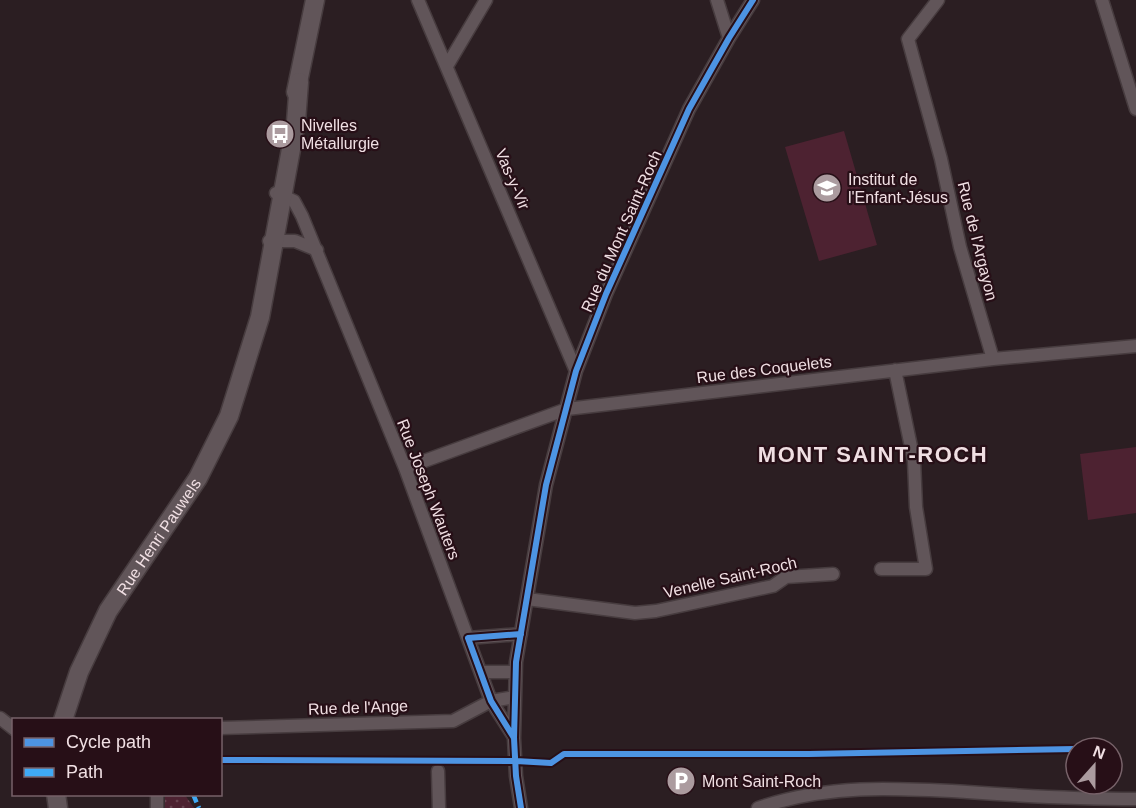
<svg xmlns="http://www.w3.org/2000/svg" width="1136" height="808" font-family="Helvetica,sans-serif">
	<defs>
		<pattern id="grass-dots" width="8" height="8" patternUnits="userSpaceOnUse" patternTransform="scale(1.5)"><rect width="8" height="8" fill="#4d2231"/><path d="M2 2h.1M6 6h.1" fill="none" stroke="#67424f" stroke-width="1.8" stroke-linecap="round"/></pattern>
	</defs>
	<rect width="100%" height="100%" fill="#2b1e22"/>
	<path fill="url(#grass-dots)" d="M 165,795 L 185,795 L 194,808 L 165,808 Z"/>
	<path fill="#4d2231" d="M 844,131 L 877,245 L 819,261 L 785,147 Z
		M 1136,447 L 1136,513 L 1088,520 L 1080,454 Z"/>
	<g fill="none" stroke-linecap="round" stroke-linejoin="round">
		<g stroke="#473c3f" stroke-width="15">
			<path id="minor" d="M 418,0 L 576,371
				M 717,0 L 729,38
				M 938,0 L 908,39 L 941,159 L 960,247 L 993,359
				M 1102,0 L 1136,109
				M 447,66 L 486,0
				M 276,193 L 294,201 L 302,216 L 405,468 L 491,701 L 514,737
				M 269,241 L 295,241 L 317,250
				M 405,468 L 567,409 L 993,359 L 1136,346
				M 881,569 L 926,569 L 916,507 L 914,461 L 895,370
				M 527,599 L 635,613 L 656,611 L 773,586 L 786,577 L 833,574
				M 468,638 L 521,634
				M 481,672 L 515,672
				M 0,718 L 14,729
				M 220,728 L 453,721 L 491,701 L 515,697
				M 438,771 L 439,808
				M 157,794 L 157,808
				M 521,808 L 516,776 L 514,738 L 516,662 L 546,485 L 576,371 L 606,294 L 689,109 L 729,38 L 753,0
				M 758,808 C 828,784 894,788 967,792 C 1023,796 1080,799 1136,799"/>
		</g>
		<g stroke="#473c3f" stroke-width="21">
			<g id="secondary">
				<path d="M 296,92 L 315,0"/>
				<path id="s1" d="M 63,720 L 79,672 L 108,611 L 198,478 L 229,416 L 260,317 L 296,122 L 299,82"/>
				<path d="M 56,794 L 58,808"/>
			</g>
		</g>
		<use href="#minor" stroke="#615559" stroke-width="12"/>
		<use href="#secondary" stroke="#615559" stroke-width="18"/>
		<path stroke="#3fa9f5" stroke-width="4.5" stroke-dasharray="9 4.5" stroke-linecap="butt" d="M 193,794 L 199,808"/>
		<g stroke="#270f17" stroke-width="10">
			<path id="cycleway" d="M 514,738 L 491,701 L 468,638 L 521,634
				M 220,760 L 516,761 L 551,763 L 564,754 L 809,754 L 1076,749
				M 521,808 L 516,776 L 514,738 L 516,662 L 546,485 L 576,371 L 606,294 L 689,109 L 729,38 L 753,0"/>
		</g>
		<use href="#cycleway" stroke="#4d94e3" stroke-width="6"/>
	</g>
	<defs>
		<g id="bus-disc" transform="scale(1.5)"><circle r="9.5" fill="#ab9b9f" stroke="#270f17"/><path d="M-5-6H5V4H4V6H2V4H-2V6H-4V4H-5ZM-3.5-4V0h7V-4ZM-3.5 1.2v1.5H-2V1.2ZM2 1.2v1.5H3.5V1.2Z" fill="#fff"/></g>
		<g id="school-disc" transform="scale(1.5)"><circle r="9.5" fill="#ab9b9f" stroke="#270f17"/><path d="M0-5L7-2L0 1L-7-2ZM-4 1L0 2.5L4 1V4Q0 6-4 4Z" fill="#fff"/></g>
		<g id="parking-disc" transform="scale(1.5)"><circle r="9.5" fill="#ab9b9f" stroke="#270f17"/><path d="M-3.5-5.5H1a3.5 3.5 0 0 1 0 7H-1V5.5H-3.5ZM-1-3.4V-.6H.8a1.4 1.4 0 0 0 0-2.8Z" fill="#fff"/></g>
	</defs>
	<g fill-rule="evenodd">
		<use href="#bus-disc" x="280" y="134"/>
		<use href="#school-disc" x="827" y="188"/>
		<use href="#parking-disc" x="681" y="781"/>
	</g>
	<g text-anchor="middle" stroke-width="4.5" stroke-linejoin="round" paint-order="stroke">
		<g font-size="16" fill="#f0dfe3" stroke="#270f17" text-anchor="start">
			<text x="301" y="131">Nivelles<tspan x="301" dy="18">Métallurgie</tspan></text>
			<text x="848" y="185">Institut de<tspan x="848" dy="18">l'Enfant-Jésus</tspan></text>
			<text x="702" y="787">Mont Saint-Roch</text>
		</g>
		<g font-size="16" fill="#f0dfe3" stroke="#270f17">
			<text transform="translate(513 179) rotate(67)" y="6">Vas-y-Vir</text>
			<text transform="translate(621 231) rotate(-66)" y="6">Rue du Mont Saint-Roch</text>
			<text transform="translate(978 241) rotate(76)" y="6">Rue de l'Argayon</text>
			<text transform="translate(764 369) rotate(-7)" y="6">Rue des Coquelets</text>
			<text transform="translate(429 489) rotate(69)" y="6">Rue Joseph Wauters</text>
			<text dy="6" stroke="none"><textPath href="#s1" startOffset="208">Rue Henri Pauwels</textPath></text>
			<text transform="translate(730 577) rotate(-13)" y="6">Venelle Saint-Roch</text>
			<text transform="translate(358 707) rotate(-2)" y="6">Rue de l'Ange</text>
		</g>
		<g font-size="22" font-weight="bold" letter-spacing="1.5" fill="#f0dfe3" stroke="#270f17">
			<text x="873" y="462">MONT SAINT-ROCH</text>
		</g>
	</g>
	<rect x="12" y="718" width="210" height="78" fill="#270f17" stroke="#776269" stroke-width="1.5"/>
	<rect x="24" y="738" width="30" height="9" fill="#4d94e3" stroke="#776269" stroke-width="1.5"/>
	<text x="66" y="748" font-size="18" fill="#f0dfe3">Cycle path</text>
	<rect x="24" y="768" width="30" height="9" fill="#3fa9f5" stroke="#776269" stroke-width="1.5"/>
	<text x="66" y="778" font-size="18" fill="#f0dfe3">Path</text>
	<g transform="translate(1094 766) rotate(21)"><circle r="28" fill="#270f17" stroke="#776269" stroke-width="1.5"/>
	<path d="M0-4.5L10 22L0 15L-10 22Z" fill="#ab9b9f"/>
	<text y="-9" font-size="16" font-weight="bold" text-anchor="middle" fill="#f0dfe3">N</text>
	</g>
</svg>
